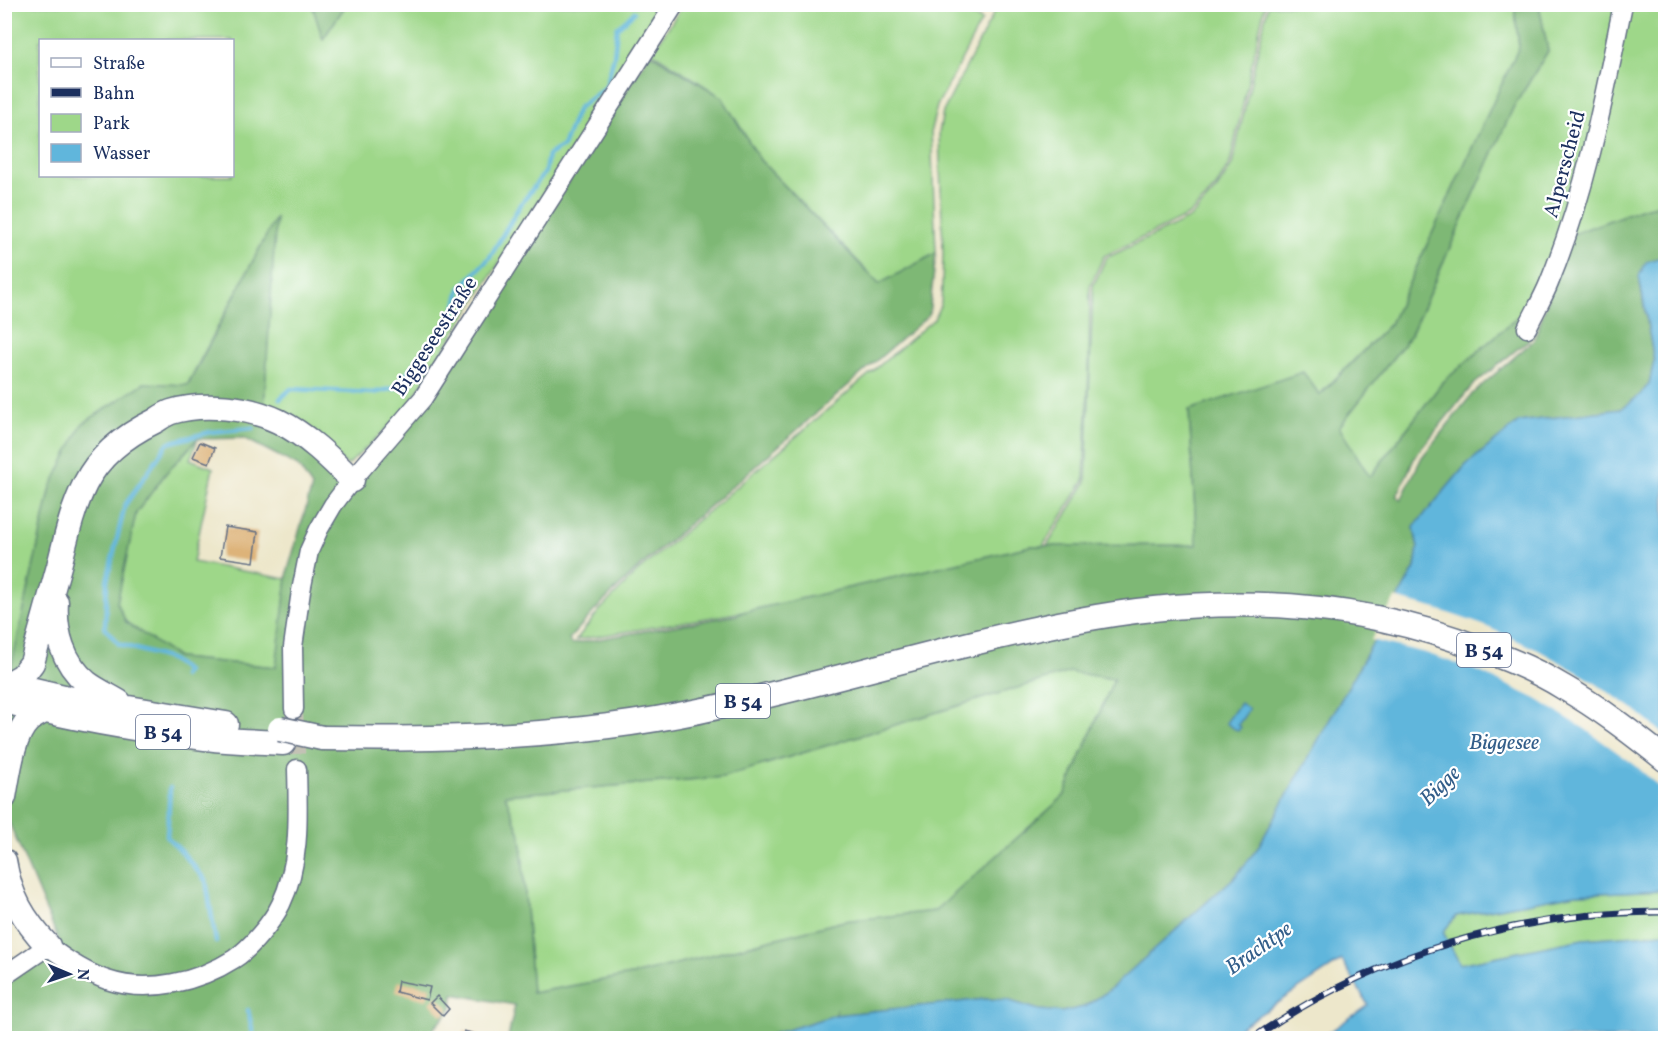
<svg xmlns="http://www.w3.org/2000/svg" width="1670" height="1043" font-family="Vollkorn,serif">
	<rect width="100%" height="100%" fill="#fff"/>
	<filter id="ink" filterUnits="userSpaceOnUse"><feTurbulence type="fractalNoise" baseFrequency=".0167" numOctaves="2"/><feDisplacementMap in="SourceGraphic" scale="12" xChannelSelector="R" yChannelSelector="G"/><feConvolveMatrix kernelMatrix="1 2 1 2 8 2 1 2 1" color-interpolation-filters="sRGB"/></filter>
	<filter id="wash" filterUnits="userSpaceOnUse"><feTurbulence type="fractalNoise" baseFrequency=".008" numOctaves="4" result="noise"/><feDisplacementMap in="SourceGraphic" scale="24" xChannelSelector="R" yChannelSelector="G"/><feGaussianBlur stdDeviation="1.35" result="paint"/><feColorMatrix in="noise" values="0 0 0 0 0 0 0 0 0 0 0 0 0 0 0 0 0 1.4 0 .05"/><feComposite in="paint" operator="in"/></filter>
	<g filter="url(#wash)">
		<rect width="100%" height="100%" fill="#ede7cb"/>
		<path fill="#9ed789" stroke="#5c8374" stroke-width="1.5" fill-rule="evenodd" d="M 4,5 L 312,5 L 323,39 L 346,5 L 664,5 L 404,412 L 348,465 L 264,408 L 275,219 L 187,385 L 143,384 L 51,487 L 11,668 L 4,667 ZM 40,40 L 232,40 L 232,176 L 40,176 Z
			M 683,5 L 946,5 L 982,20 L 937,106 L 931,129 L 936,253 L 880,284 L 760,160 L 722,97 L 652,52 Z
			M 998,5 L 1265,5 L 1230,163 L 1216,187 L 1189,215 L 1104,256 L 1090,286 L 1089,370 L 1084,481 L 1043,546 L 1031,546 L 743,612 L 576,640 L 599,611 L 637,572 L 934,319 L 941,303 L 942,285 L 943,253 L 939,133 L 943,112 Z
			M 1268,5 L 1514,5 L 1519,47 L 1390,324 L 1319,395 L 1189,410 L 1197,545 L 1047,546 L 1086,482 L 1093,286 L 1106,258 L 1190,218 L 1217,189 L 1232,165 Z
			M 1539,5 L 1621,5 L 1585,182 L 1545,293 L 1442,383 L 1369,478 L 1339,427 L 1410,336 L 1513,108 L 1548,51 Z
			M 1625,5 L 1665,5 L 1665,203 L 1643,208 L 1570,235 Z
			M 198,439 L 190,459 L 213,468 L 193,562 L 287,579 L 277,667 L 178,658 L 126,622 L 117,602 L 136,513 L 166,473 Z
			M 1070,672 L 1114,679 L 1064,796 L 936,911 L 844,921 L 637,974 L 532,993 L 521,837 L 504,795 L 723,777 Z
			M 1665,890 L 1665,933 L 1583,939 L 1460,964 L 1443,932 L 1456,916 L 1576,894 Z"/>
		<path fill="#7eb875" stroke="#4c746a" stroke-width="1.5" fill-rule="evenodd" d="M 312,5 L 346,5 L 323,39 Z
			M 1514,5 L 1539,5 L 1548,51 L 1513,108 L 1410,336 L 1339,427 L 1370,477 L 1442,383 L 1545,293 L 1532,337 L 1472,386 L 1416,455 L 1397,496 L 1401,500 L 1422,457 L 1473,393 L 1534,340 L 1570,235 L 1643,208 L 1665,203 L 1665,258 L 1658,258 L 1640,284 L 1654,361 L 1649,384 L 1640,395 L 1621,409 L 1519,422 L 1466,465 L 1414,527 L 1418,548 L 1415,568 L 1257,849 L 1237,875 L 1107,992 L 1084,1007 L 1062,1012 L 1039,1010 L 1007,1000 L 987,999 L 836,1015 L 837,1008 L 835,1015 L 761,1038 L 508,1038 L 515,1005 L 453,994 L 452,1008 L 426,1037 L 427,1038 L 5,1038 L 5,973 L 61,946 L 5,813 L 4,667 L 11,668 L 51,487 L 82,424 L 144,383 L 188,385 L 276,217 L 264,408 L 353,477 L 430,401 L 650,53 L 722,97 L 760,160 L 879,284 L 936,253 L 929,315 L 635,571 L 598,607 L 569,639 L 571,644 L 737,615 L 743,612 L 1031,546 L 1197,545 L 1189,410 L 1303,372 L 1320,395 L 1390,324 L 1519,47 ZM 244,438 L 298,466 L 312,487 L 288,570 L 276,667 L 178,658 L 126,622 L 117,603 L 136,513 L 166,473 L 197,439 ZM 1070,672 L 1114,679 L 1064,796 L 935,911 L 844,921 L 637,974 L 532,993 L 521,837 L 505,795 L 723,777 Z"/>
		<path fill="#60b6dc" stroke="#3e729d" stroke-width="1.5" d="M 1658,258 L 1665,258 L 1665,890 L 1576,894 L 1456,916 L 1443,932 L 1460,964 L 1583,939 L 1665,933 L 1665,1038 L 1321,1038 L 1368,1005 L 1342,960 L 1224,1038 L 761,1038 L 835,1015 L 986,999 L 1007,1000 L 1039,1010 L 1062,1012 L 1084,1007 L 1107,992 L 1237,875 L 1257,849 L 1415,568 L 1418,548 L 1414,527 L 1466,465 L 1519,422 L 1621,409 L 1640,395 L 1649,384 L 1654,361 L 1639,276 L 1646,262 Z
			M 1240,703 L 1249,709 L 1238,725 L 1241,727 L 1238,731 L 1226,723 Z"/>
		<path fill="#ede7cb" d="M 1395,598 L 1436,609 L 1483,625 L 1538,650 L 1586,677 L 1636,711 L 1665,735 L 1665,792 L 1635,765 L 1585,729 L 1536,699 L 1480,672 L 1426,653 L 1371,640 Z"/>
		<g fill="none" stroke-linecap="round" stroke-linejoin="round">
			<path stroke="#60b6dc" stroke-width="4.5" d="M 280,399 L 291,389 L 373,393 L 395,388 L 453,318 L 460,289 L 490,257 L 519,207 L 545,172 L 548,155 L 563,146 L 578,108 L 606,87 L 614,56 L 617,28 L 634,12
				M 183,676 L 186,671 L 170,659 L 119,644 L 105,628 L 107,581 L 125,505 L 168,443 L 210,432 L 253,428
				M 170,788 L 167,837 L 182,852 L 206,881 L 216,942
				M 248,1010 L 254,1038"/>
		</g>
		<g id="blocks">
			<path fill="#ddb379" d="M 200,442 L 215,448 L 209,463 L 193,457 Z
				M 225,527 L 258,532 L 254,562 L 220,557 Z
				M 398,981 L 430,987 L 427,1000 L 396,992 Z
				M 437,996 L 449,1009 L 443,1016 L 430,1003 Z
				M 464,1031 L 479,1035 L 478,1038 L 462,1038 Z"/>
		</g>
	</g>
	<g filter="url(#ink)">
		<use href="#blocks" fill-opacity="0" stroke="#646f84" stroke-width="1.5"/>
		<g fill="none" stroke-linecap="round" stroke-linejoin="round">
			<path stroke="#c3c2b5" stroke-width="18" stroke-dasharray="18 9" stroke-linecap="butt" d="M 294,709 L 297,769"/>
			<g stroke="#646f84" stroke-width="21">
				<path id="minor" d="M 1527,328 C 1534,313 1543,298 1549,283 C 1586,193 1604,99 1623,4
					M 294,709 L 293,647 L 301,591 L 309,551 L 319,529 L 333,505 L 352,480 L 423,398 L 675,4
					M 4,976 L 48,946 C 66,960 84,972 107,980 C 148,994 198,982 234,959 C 250,949 273,921 281,904 C 301,862 298,814 297,769"/>
			</g>
			<g stroke="#646f84" stroke-width="27">
				<path id="major" d="M 56,602 C 54,632 63,663 87,683 C 96,690 109,696 119,702
					M 4,683 L 68,698 L 226,724
					M 8,684 L 22,676 L 32,663 C 41,631 50,598 59,566 C 66,538 72,510 85,484 C 100,454 126,435 155,421 C 160,418 165,414 171,412 C 202,402 249,407 278,421 C 307,435 330,458 352,480
					M 4,701 C 70,718 137,730 205,738 C 231,741 257,742 283,743
					M 322,738 C 448,740 575,737 699,711 C 824,685 947,645 1074,621 C 1212,594 1348,597 1481,649 C 1509,659 1537,671 1563,687 C 1600,708 1633,734 1666,760
					M 4,797 C 8,777 12,736 28,721 C 32,717 39,714 44,711
					M 4,861 C 10,897 23,919 48,946"/>
			</g>
			<use href="#minor" stroke="#fff" stroke-width="18"/>
			<use href="#major" stroke="#fff" stroke-width="24"/>
			<g stroke="#1b2f5e" stroke-width="7">
				<path id="rail" d="M 1253,1038 C 1372,955 1521,910 1666,912"/>
			</g>
			<use href="#rail" stroke="#fff" stroke-width="4.5" stroke-dasharray="14" stroke-linecap="butt"/>
			<g stroke="#646f84" stroke-width="27" stroke-linecap="butt">
				<path id="major-bridge" d="M 280,729 L 322,738"/>
			</g>
			<use href="#major-bridge" stroke="#fff" stroke-width="24"/>
		</g>
	</g>
	<g text-anchor="middle" stroke-width="4.5" stroke-linejoin="round" paint-order="stroke">
		<g fill="#fff" stroke="#5f6d8e" stroke-width="1.5">
			<rect x="1457" y="633" width="54" height="34" rx="4.5"/>
			<rect x="716" y="684" width="54" height="34" rx="4.5"/>
			<rect x="136" y="715" width="54" height="34" rx="4.5"/>
		</g>
		<g font-size="20" font-weight="bold" fill="#1b2f5e">
			<text x="1484" y="657">B 54</text>
			<text x="743" y="708">B 54</text>
			<text x="163" y="739">B 54</text>
		</g>
		<g font-size="21" fill="#1b2f5e" stroke="#fff">
			<text transform="translate(1564 164) rotate(-75)" y="7">Alperscheid</text>
			<text transform="translate(434 336) rotate(-57)" y="7">Biggeseestraße</text>
		</g>
		<g font-size="22" font-style="italic" fill="#335e8a" stroke="#fff">
			<text x="1504" y="749">Biggesee</text>
			<text transform="translate(1439 785) rotate(-44)" y="8">Bigge</text>
			<text transform="translate(1258 947) rotate(-35)" y="8">Brachtpe</text>
		</g>
	</g>
	<rect width="1670" height="1043" fill="none" stroke="#fff" stroke-width="24"/>
	<rect x="39" y="39" width="195" height="138" fill="#ffffff" stroke="#a4acbf" stroke-width="1.5"/>
	<rect x="51" y="58" width="30" height="9" fill="#ffffff" stroke="#a4acbf" stroke-width="1.5"/>
	<text x="93" y="69" font-size="18" fill="#1b2f5e">Straße</text>
	<rect x="51" y="88" width="30" height="9" fill="#1b2f5e" stroke="#a4acbf" stroke-width="1.5"/>
	<text x="93" y="99" font-size="18" fill="#1b2f5e">Bahn</text>
	<rect x="51" y="114" width="30" height="18" fill="#9ed789" stroke="#a4acbf" stroke-width="1.5"/>
	<text x="93" y="129" font-size="18" fill="#1b2f5e">Park</text>
	<rect x="51" y="144" width="30" height="18" fill="#60b6dc" stroke="#a4acbf" stroke-width="1.5"/>
	<text x="93" y="159" font-size="18" fill="#1b2f5e">Wasser</text>
	<g transform="translate(69 974) rotate(92)" stroke="#ffffff" stroke-width="4.5" paint-order="stroke">
	<path d="M0-4.5L10 22L0 15L-10 22Z" fill="#1b2f5e"/>
	<text y="-9" font-size="16" font-weight="bold" text-anchor="middle" fill="#1b2f5e">N</text>
	</g>
</svg>
